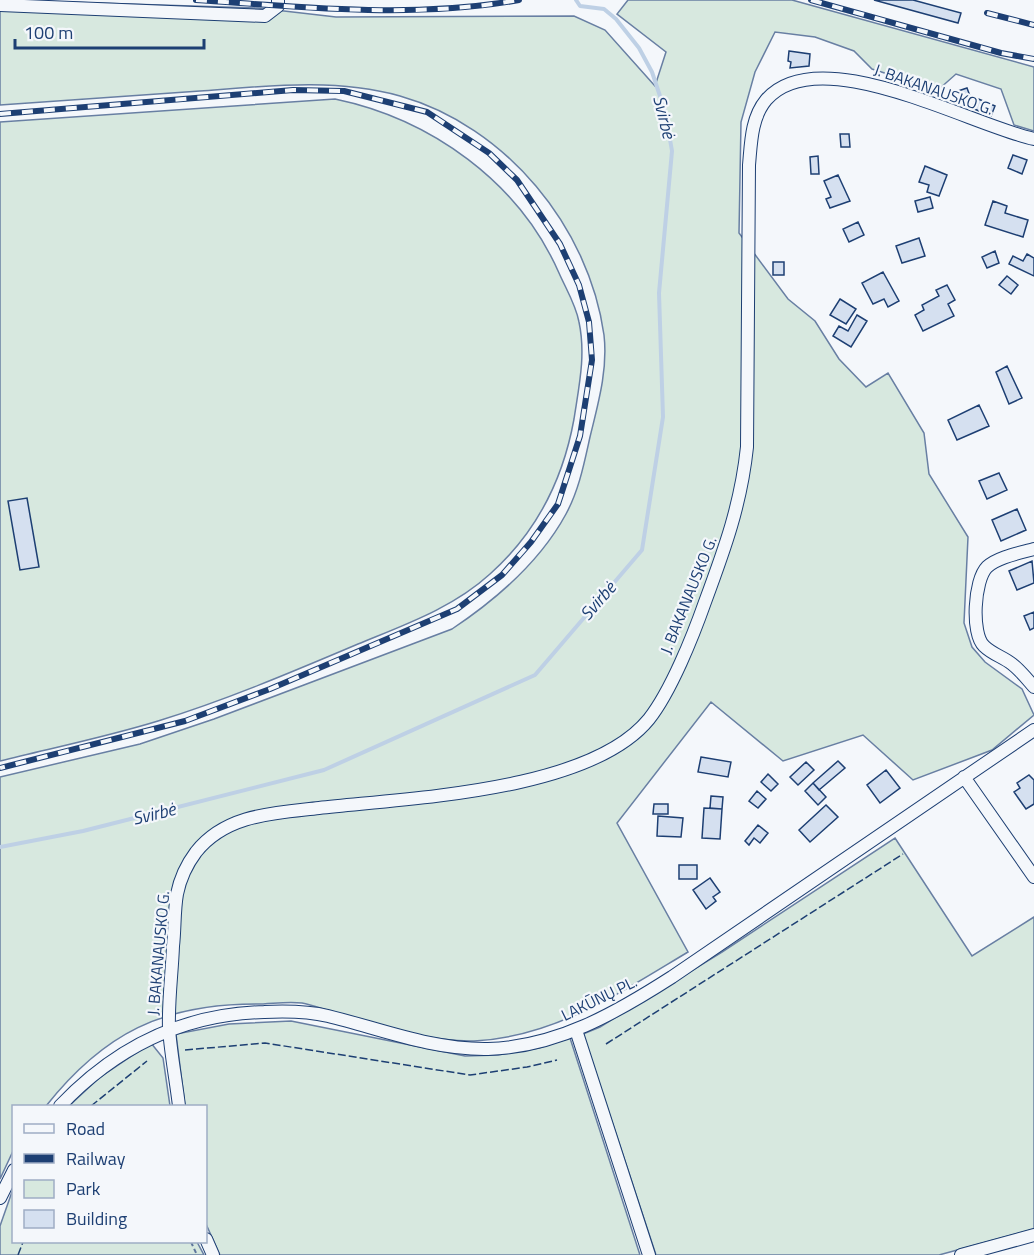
<svg xmlns="http://www.w3.org/2000/svg" width="1034" height="1255" font-family="'Titillium Web',sans-serif">
	<rect width="100%" height="100%" fill="#f4f7fb"/>
	<path fill="#d7e8df" stroke="#687fa3" stroke-width="1.5" d="M 0,0 L 258,8 L 336,17 L 574,16 L 605,30 L 655,86 L 666,52 L 617,14 L 628,0 L 792,0 L 1034,67 L 1034,131 L 1014,125 L 1001,89 L 956,74 L 938,90 L 872,69 L 854,51 L 815,37 L 775,32 L 755,72 L 741,122 L 739,233 L 788,299 L 815,321 L 839,359 L 866,387 L 888,373 L 924,433 L 929,474 L 968,537 L 964,623 L 972,647 L 985,662 L 1022,689 L 1034,715 L 992,750 L 913,780 L 863,735 L 783,761 L 711,702 L 617,823 L 688,952 C 621,992 555,1037 474,1041 C 428,1042 380,1025 337,1013 C 325,1010 313,1005 302,1003 C 287,1001 271,1004 256,1004 C 163,1004 104,1033 46,1106 L 14,1106 L 13,1151 L 0,1179 L 0,777 L 140,744 L 214,719 L 452,629 C 497,599 540,562 566,514 C 579,490 584,464 590,437 C 598,404 608,370 604,335 C 589,227 506,126 400,96 C 335,78 267,86 200,91 C 134,95 67,100 0,105 Z
		M 335,99 C 431,119 519,182 559,273 C 566,289 576,305 579,322 C 586,355 579,386 574,419 C 563,480 536,533 490,574 C 453,608 404,625 358,644 C 292,672 226,700 158,721 C 106,737 52,748 0,761 L 0,122 Z
		M 895,838 L 972,956 L 1034,917 L 1034,1229 L 939,1255 L 656,1255 L 583,1034 L 600,1027 L 722,952 Z
		M 291,1021 L 465,1056 L 498,1055 L 539,1048 L 570,1038 L 640,1255 L 220,1255 L 206,1224 L 206,1106 L 185,1106 L 176,1034 L 229,1024 Z
		M 151,1043 L 163,1058 L 170,1106 L 69,1106 L 99,1078 Z
		M 13,1189 L 14,1242 L 197,1242 L 204,1255 L 0,1255 L 0,1226 Z"/>
	<g fill="none" stroke-linecap="round" stroke-linejoin="round">
		<path stroke="#bed0e5" stroke-width="4" d="M 0,847 L 83,831 L 324,770 L 535,675 L 642,550 L 663,417 L 659,293 L 672,151 L 665,111 L 652,72 L 639,48 L 616,19 L 604,9 L 580,6 L 576,0"/>
	</g>
	<path fill="#d5e0f0" stroke="#1d3f73" stroke-width="1.5" d="M 874,0 L 913,0 L 961,13 L 958,23 Z
		M 789,51 L 810,54 L 809,66 L 790,68 L 791,62 L 788,61 Z
		M 967,88 L 970,96 L 958,100 L 955,92 Z
		M 976,98 L 995,106 L 991,116 L 972,108 Z
		M 840,134 L 849,134 L 850,147 L 841,147 Z
		M 1013,155 L 1027,160 L 1022,174 L 1008,168 Z
		M 818,156 L 819,174 L 811,174 L 810,157 Z
		M 925,166 L 947,175 L 939,196 L 927,192 L 929,185 L 919,182 Z
		M 838,175 L 850,201 L 830,208 L 826,199 L 831,197 L 824,181 Z
		M 930,197 L 933,208 L 918,212 L 915,201 Z
		M 993,201 L 1007,206 L 1005,213 L 1028,220 L 1023,237 L 985,225 Z
		M 858,222 L 864,235 L 849,242 L 843,229 Z
		M 919,238 L 925,256 L 902,263 L 896,246 Z
		M 995,251 L 999,263 L 987,268 L 982,257 Z
		M 1027,254 L 1034,258 L 1034,276 L 1009,264 L 1013,256 L 1023,261 Z
		M 773,262 L 784,262 L 784,275 L 773,275 Z
		M 883,272 L 899,301 L 888,307 L 884,299 L 873,304 L 862,283 Z
		M 1007,276 L 1018,285 L 1011,294 L 999,285 Z
		M 947,285 L 955,300 L 948,304 L 954,316 L 923,331 L 915,315 L 924,310 L 922,305 L 939,296 L 936,290 Z
		M 840,299 L 856,309 L 846,324 L 830,315 Z
		M 857,315 L 867,321 L 851,347 L 833,336 L 839,326 L 848,331 Z
		M 1007,366 L 1022,398 L 1009,404 L 996,372 Z
		M 979,405 L 989,426 L 957,440 L 948,420 Z
		M 999,473 L 1007,490 L 987,499 L 979,481 Z
		M 27,498 L 39,567 L 20,570 L 8,501 Z
		M 1017,509 L 1026,530 L 1001,541 L 992,520 Z
		M 1032,561 L 1034,583 L 1017,590 L 1009,571 Z
		M 1034,612 L 1034,628 L 1030,630 L 1024,616 Z
		M 701,757 L 731,762 L 728,777 L 698,772 Z
		M 838,761 L 845,768 L 819,790 L 813,783 Z
		M 806,762 L 814,770 L 798,785 L 790,777 Z
		M 886,770 L 900,788 L 880,803 L 867,785 Z
		M 768,774 L 778,784 L 771,791 L 761,782 Z
		M 1029,775 L 1034,780 L 1034,804 L 1026,809 L 1014,792 L 1020,788 L 1017,783 Z
		M 813,783 L 826,797 L 818,805 L 805,791 Z
		M 757,791 L 766,799 L 758,808 L 749,801 Z
		M 711,796 L 723,797 L 722,809 L 710,808 Z
		M 654,804 L 668,804 L 668,814 L 653,814 Z
		M 826,805 L 838,817 L 810,842 L 799,830 Z
		M 704,808 L 722,809 L 720,839 L 702,838 Z
		M 658,816 L 683,818 L 681,837 L 657,836 Z
		M 758,825 L 768,833 L 760,843 L 754,838 L 749,845 L 745,841 Z
		M 679,865 L 697,865 L 697,879 L 679,879 Z
		M 710,878 L 720,892 L 713,897 L 716,901 L 706,909 L 693,890 Z"/>
	<g fill="none" stroke-linecap="round" stroke-linejoin="round">
		<g stroke="#1d3f73" stroke-width="14">
			<path id="minor" d="M 0,5 L 265,16 L 278,6 L 278,0
				M 1034,549 C 1020,553 998,557 987,567 C 974,580 971,634 984,646 C 992,654 1003,657 1012,664 C 1020,670 1027,679 1034,687
				M 964,777 L 1034,877
				M 576,1030 L 649,1255
				M 60,1106 C 115,1048 183,1014 264,1012 C 285,1011 307,1011 328,1016 C 381,1029 432,1050 488,1049 C 557,1047 616,1013 672,977 L 1034,730
				M 179,1106 C 176,1081 171,1055 169,1029 C 168,1002 172,973 173,946 C 175,929 174,911 177,894 C 180,879 187,864 196,852 C 226,814 275,813 319,808 C 407,798 590,792 649,719 C 671,691 693,636 705,602 C 725,548 741,504 747,447 L 749,165 C 751,144 751,118 766,100 C 818,39 970,125 1034,139
				M 0,1198 L 14,1170
				M 206,1239 L 213,1255
				M 961,1255 L 1034,1235"/>
		</g>
		<path stroke="#5e769c" stroke-width="2" stroke-dasharray="4.5 3" stroke-linecap="butt" d="M 191,1242 L 197,1255"/>
		<use href="#minor" stroke="#f4f7fb" stroke-width="12"/>
		<g stroke="#1d3f73" stroke-width="6">
			<path id="rail" d="M 196,0 C 303,7 412,19 519,0
				M 811,0 L 1001,53 L 1034,59
				M 987,13 L 1034,25
				M 0,114 L 293,90 L 344,91 L 427,112 L 489,153 L 517,180 L 560,244 L 579,285 L 589,322 L 592,360 L 580,436 L 558,504 L 531,542 L 502,575 L 457,609 L 270,689 L 185,721 L 0,768"/>
		</g>
		<use href="#rail" stroke="#f4f7fb" stroke-width="4" stroke-dasharray="11" stroke-linecap="butt"/>
		<path stroke="#1d3f73" stroke-width="1.5" stroke-dasharray="8 3" stroke-linecap="butt" d="M 606,1044 L 903,854
			M 185,1050 L 265,1043 L 470,1075 L 527,1067 L 557,1060
			M 91,1106 L 147,1061
			M 18,1255 L 23,1242"/>
	</g>
	<g text-anchor="middle" stroke-width="4.5" stroke-linejoin="round" paint-order="stroke">
		<g font-size="16" fill="#1d3f73" stroke="#f4f7fb">
			<text transform="translate(934 89) rotate(19)" y="6">J. BAKANAUSKO G.</text>
			<text transform="translate(688 595) rotate(-68)" y="6">J. BAKANAUSKO G.</text>
			<text transform="translate(158 953) rotate(-85)" y="6">J. BAKANAUSKO G.</text>
			<text transform="translate(599 998) rotate(-26)" y="6">LAKŪNŲ PL.</text>
		</g>
		<g font-size="18" font-style="italic" fill="#1d3f73" stroke="#f4f7fb">
			<text transform="translate(664 117) rotate(76)" y="6">Svirbė</text>
			<text transform="translate(598 601) rotate(-49)" y="6">Svirbė</text>
			<text transform="translate(154 814) rotate(-14)" y="6">Svirbė</text>
		</g>
	</g>
	<rect x="12" y="1105" width="195" height="138" fill="#f4f7fb" stroke="#9eadc5" stroke-width="1.5"/>
	<rect x="24" y="1124" width="30" height="9" fill="#f4f7fb" stroke="#9eadc5" stroke-width="1.5"/>
	<text x="66" y="1135" font-size="18" fill="#1d3f73">Road</text>
	<rect x="24" y="1154" width="30" height="9" fill="#1d3f73" stroke="#9eadc5" stroke-width="1.5"/>
	<text x="66" y="1165" font-size="18" fill="#1d3f73">Railway</text>
	<rect x="24" y="1180" width="30" height="18" fill="#d7e8df" stroke="#9eadc5" stroke-width="1.5"/>
	<text x="66" y="1195" font-size="18" fill="#1d3f73">Park</text>
	<rect x="24" y="1210" width="30" height="18" fill="#d5e0f0" stroke="#9eadc5" stroke-width="1.5"/>
	<text x="66" y="1225" font-size="18" fill="#1d3f73">Building</text>
	<path d="M15 39v9h189v-9" fill="none" stroke="#1d3f73" stroke-width="3"/>
	<text x="24" y="39" font-size="18" fill="#1d3f73" stroke="#f4f7fb" stroke-width="4.5" paint-order="stroke">100 m</text>
</svg>
